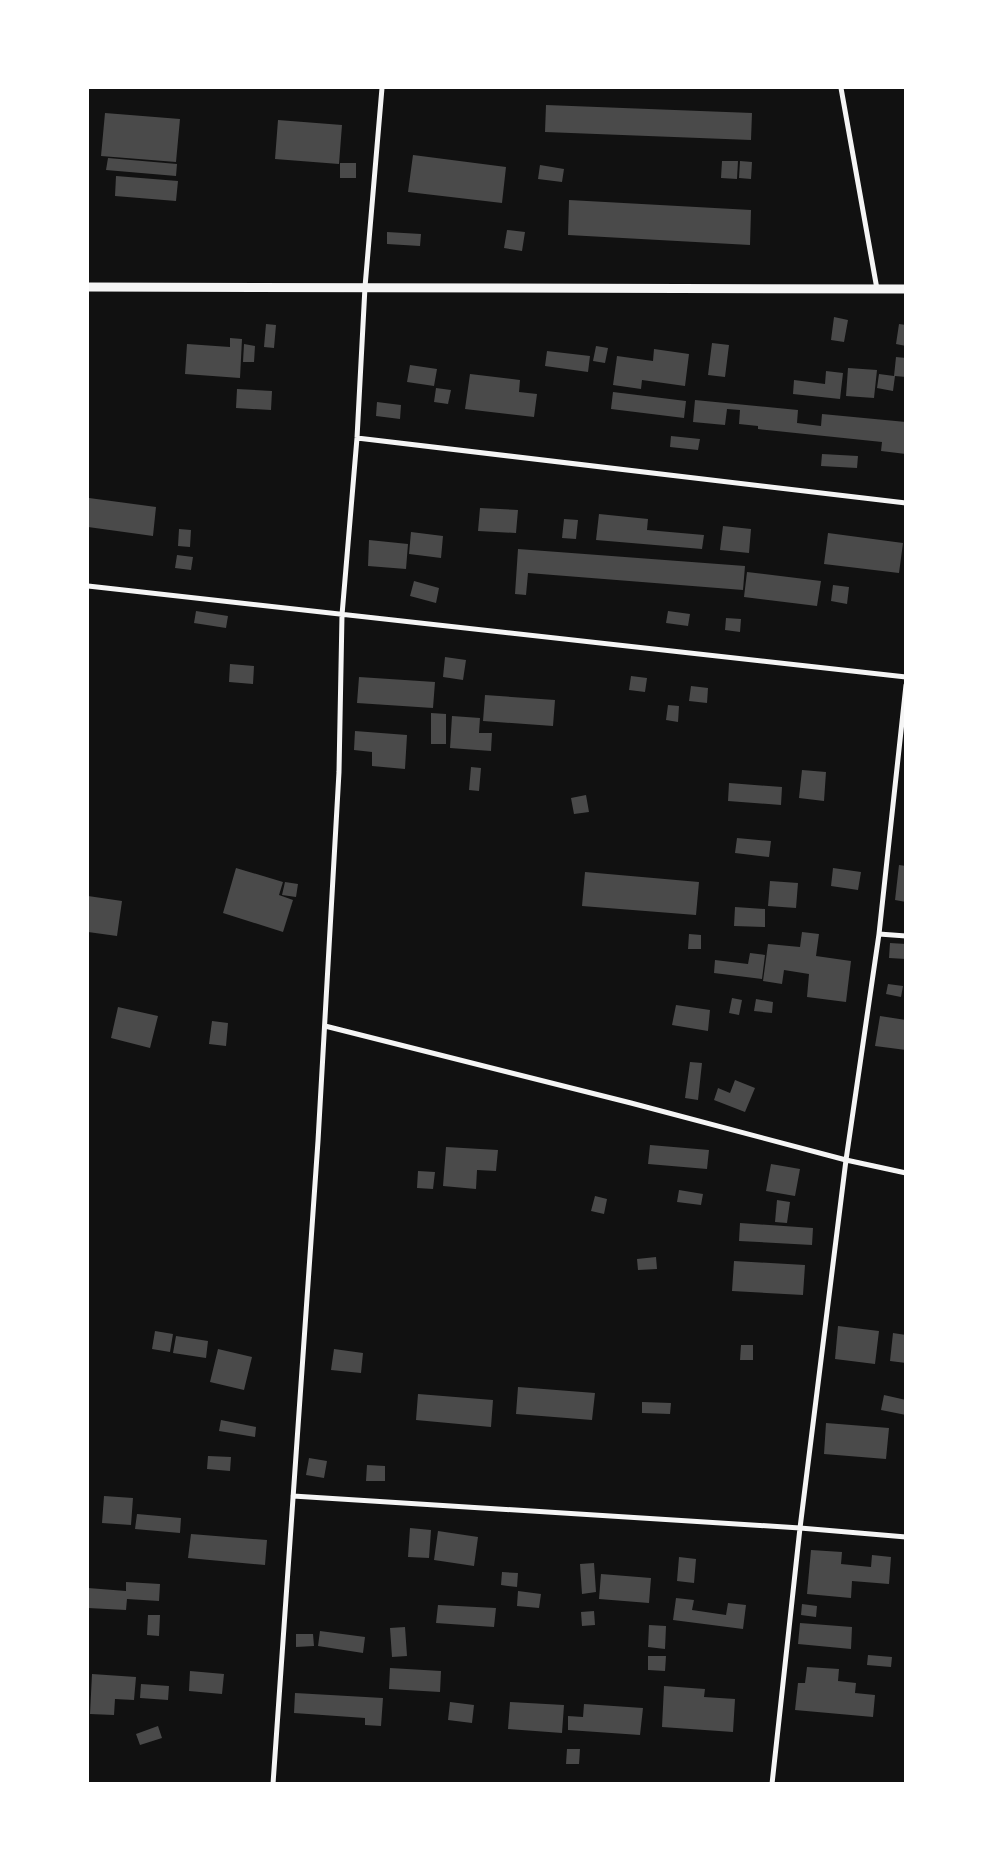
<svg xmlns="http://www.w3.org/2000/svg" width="993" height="1871" font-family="'Fira Sans Condensed',sans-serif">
	<rect width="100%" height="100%" fill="#111"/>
	<path fill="#4a4a4a" d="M 546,105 L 752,113 L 751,140 L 545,132 Z
		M 105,113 L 180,119 L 176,162 L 101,156 Z
		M 278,120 L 342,125 L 339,164 L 275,159 Z
		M 413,155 L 506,167 L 502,203 L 408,192 Z
		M 108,158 L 177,164 L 176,176 L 106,170 Z
		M 722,161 L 738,161 L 737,179 L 721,178 Z
		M 740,161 L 752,162 L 751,179 L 739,178 Z
		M 340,163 L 356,163 L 356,178 L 340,178 Z
		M 540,165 L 564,169 L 562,182 L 538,179 Z
		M 116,176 L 178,181 L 176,201 L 115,196 Z
		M 569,200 L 751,210 L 750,245 L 568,235 Z
		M 507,230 L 525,232 L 522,251 L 504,248 Z
		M 387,232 L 421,234 L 420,246 L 387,244 Z
		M 834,317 L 848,320 L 844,342 L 831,340 Z
		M 266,324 L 276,325 L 274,348 L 264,347 Z
		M 899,324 L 906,325 L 906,346 L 896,344 Z
		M 230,338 L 242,339 L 240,378 L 185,374 L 187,344 L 230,347 Z
		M 712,343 L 729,345 L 725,377 L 708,375 Z
		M 244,344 L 255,346 L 254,362 L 243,362 Z
		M 596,346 L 608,348 L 605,363 L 593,361 Z
		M 654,349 L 689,354 L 685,386 L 642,380 L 641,389 L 613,385 L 617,356 L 653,361 Z
		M 547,351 L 590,356 L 588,372 L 545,366 Z
		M 896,357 L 906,358 L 906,377 L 895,376 L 893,391 L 877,388 L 879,374 L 894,376 Z
		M 410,365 L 437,369 L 434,386 L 407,382 Z
		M 848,368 L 877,370 L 874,398 L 846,396 Z
		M 826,371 L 843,373 L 840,399 L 793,394 L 794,380 L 825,384 Z
		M 470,374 L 520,380 L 519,392 L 537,394 L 534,417 L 465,409 Z
		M 436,388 L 451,390 L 448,404 L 434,402 Z
		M 237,389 L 272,391 L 271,410 L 236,408 Z
		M 613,392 L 686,401 L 684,418 L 611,409 Z
		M 695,400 L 798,410 L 797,423 L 821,426 L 822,414 L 906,422 L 906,454 L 881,451 L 882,442 L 758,429 L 758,426 L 739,424 L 740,410 L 727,409 L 725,425 L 693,422 Z
		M 377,402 L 401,405 L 400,419 L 376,416 Z
		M 671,436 L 700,439 L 698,450 L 670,447 Z
		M 822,454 L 858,456 L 857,468 L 821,466 Z
		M 89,498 L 156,507 L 153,536 L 88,527 Z
		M 480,508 L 518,510 L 516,533 L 478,531 Z
		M 599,514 L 648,519 L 647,530 L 704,535 L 702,549 L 596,540 Z
		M 564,519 L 578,520 L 576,539 L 562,538 Z
		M 723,526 L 751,529 L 749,553 L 720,550 Z
		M 179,529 L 191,530 L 190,547 L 178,546 Z
		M 411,532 L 443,536 L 441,558 L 409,554 Z
		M 828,533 L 903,543 L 899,573 L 824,564 Z
		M 369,540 L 408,544 L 406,569 L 368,566 Z
		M 518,549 L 745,566 L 743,590 L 528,573 L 526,595 L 515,594 Z
		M 177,555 L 193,557 L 191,570 L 175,568 Z
		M 747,572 L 821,581 L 817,606 L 744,597 Z
		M 414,581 L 439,588 L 436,603 L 410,596 Z
		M 833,585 L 849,587 L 847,604 L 831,601 Z
		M 196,611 L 228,616 L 226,628 L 194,623 Z
		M 668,611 L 690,614 L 688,626 L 666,623 Z
		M 726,618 L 741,619 L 740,632 L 725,630 Z
		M 445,657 L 466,660 L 463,680 L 443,677 Z
		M 230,664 L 254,666 L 253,684 L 229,682 Z
		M 631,676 L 647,678 L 645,692 L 629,690 Z
		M 359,677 L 435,682 L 433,708 L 357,703 Z
		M 691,686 L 708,688 L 707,703 L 689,701 Z
		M 485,695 L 555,700 L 553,726 L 483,721 Z
		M 668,705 L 679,706 L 678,722 L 666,720 Z
		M 431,713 L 446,714 L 446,744 L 431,744 Z
		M 452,716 L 480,718 L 479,733 L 492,733 L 491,751 L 450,748 Z
		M 355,731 L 407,735 L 405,769 L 372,766 L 372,752 L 354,750 Z
		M 471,767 L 481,768 L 479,791 L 469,790 Z
		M 802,770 L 826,772 L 824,801 L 799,798 Z
		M 729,783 L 782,787 L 781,805 L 728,801 Z
		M 586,795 L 589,812 L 574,814 L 571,798 Z
		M 737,838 L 771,841 L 769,857 L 735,853 Z
		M 899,865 L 906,866 L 906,902 L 895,900 Z
		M 236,868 L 283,882 L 279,895 L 293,900 L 283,932 L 223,913 Z
		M 833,868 L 861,872 L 858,890 L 831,886 Z
		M 585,872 L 699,882 L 696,915 L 582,906 Z
		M 770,881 L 798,883 L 796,908 L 768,906 Z
		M 285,882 L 298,884 L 296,897 L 282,895 Z
		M 88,896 L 122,901 L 117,936 L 88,932 Z
		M 735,907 L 765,909 L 765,927 L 734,926 Z
		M 802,932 L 819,934 L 816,956 L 851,961 L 846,1002 L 807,997 L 809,974 L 784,970 L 782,984 L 763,981 L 768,944 L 800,947 Z
		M 689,934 L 701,935 L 701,949 L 688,949 Z
		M 890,943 L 906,944 L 906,959 L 889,958 Z
		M 750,953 L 765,955 L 762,979 L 714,973 L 715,960 L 748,964 Z
		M 888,984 L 903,986 L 901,997 L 886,994 Z
		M 732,998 L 742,1000 L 739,1015 L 729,1013 Z
		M 756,999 L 773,1002 L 772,1013 L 754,1011 Z
		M 676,1005 L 710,1010 L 708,1031 L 672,1025 Z
		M 118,1007 L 158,1016 L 150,1048 L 111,1038 Z
		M 880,1016 L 906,1020 L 906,1050 L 875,1046 Z
		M 212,1021 L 228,1023 L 226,1046 L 209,1044 Z
		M 690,1062 L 702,1063 L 698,1100 L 685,1098 Z
		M 735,1080 L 755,1088 L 745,1112 L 714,1100 L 718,1088 L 730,1093 Z
		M 650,1145 L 709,1150 L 707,1169 L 648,1164 Z
		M 446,1147 L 498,1150 L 496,1171 L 477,1170 L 476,1189 L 443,1186 Z
		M 771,1164 L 800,1169 L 795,1196 L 766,1191 Z
		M 418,1171 L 435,1172 L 433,1189 L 417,1188 Z
		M 679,1190 L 703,1194 L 701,1205 L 677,1202 Z
		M 595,1196 L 607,1199 L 604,1214 L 591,1211 Z
		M 777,1200 L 790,1202 L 787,1223 L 775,1222 Z
		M 740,1223 L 813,1228 L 812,1245 L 739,1241 Z
		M 656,1257 L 657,1269 L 638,1270 L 637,1259 Z
		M 734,1261 L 805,1265 L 803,1295 L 732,1291 Z
		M 838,1326 L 879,1331 L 875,1364 L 835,1359 Z
		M 155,1331 L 173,1334 L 170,1352 L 152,1349 Z
		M 893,1333 L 906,1335 L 906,1363 L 890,1361 Z
		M 176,1336 L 208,1341 L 206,1358 L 173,1353 Z
		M 741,1345 L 753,1345 L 753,1360 L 740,1360 Z
		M 218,1349 L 252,1357 L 244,1390 L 210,1382 Z
		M 334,1349 L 363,1353 L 361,1373 L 331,1370 Z
		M 518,1387 L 595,1393 L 592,1420 L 516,1414 Z
		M 418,1394 L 493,1400 L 491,1427 L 416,1420 Z
		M 884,1395 L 906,1400 L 906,1415 L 881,1410 Z
		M 642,1402 L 671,1403 L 670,1414 L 642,1413 Z
		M 221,1420 L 256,1427 L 255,1437 L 219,1431 Z
		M 826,1423 L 889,1428 L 886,1459 L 824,1454 Z
		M 208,1456 L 231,1457 L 230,1471 L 207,1469 Z
		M 309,1458 L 327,1461 L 324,1478 L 306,1475 Z
		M 367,1465 L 385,1466 L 385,1481 L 366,1481 Z
		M 104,1496 L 133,1498 L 131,1525 L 102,1523 Z
		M 137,1514 L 181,1518 L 180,1533 L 135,1529 Z
		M 410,1528 L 431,1530 L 429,1558 L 408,1557 Z
		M 438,1531 L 478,1537 L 474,1566 L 434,1560 Z
		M 191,1534 L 267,1540 L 265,1565 L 188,1558 Z
		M 811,1550 L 842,1552 L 841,1564 L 871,1567 L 872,1555 L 891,1557 L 889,1584 L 852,1581 L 851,1598 L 807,1594 Z
		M 679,1557 L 696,1559 L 694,1583 L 677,1581 Z
		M 594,1563 L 596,1592 L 582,1594 L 580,1564 Z
		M 502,1572 L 518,1573 L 517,1587 L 501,1585 Z
		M 601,1574 L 651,1578 L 649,1603 L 599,1599 Z
		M 126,1582 L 160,1584 L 159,1601 L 127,1599 L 126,1610 L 88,1608 L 88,1588 L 126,1591 Z
		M 518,1591 L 541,1594 L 539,1608 L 517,1606 Z
		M 676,1598 L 694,1600 L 692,1610 L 726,1615 L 728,1603 L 746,1605 L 743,1629 L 673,1620 Z
		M 802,1604 L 817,1606 L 816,1617 L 801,1615 Z
		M 438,1605 L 496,1608 L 494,1627 L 436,1623 Z
		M 594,1611 L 595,1625 L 582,1626 L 581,1612 Z
		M 148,1615 L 160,1615 L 159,1636 L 147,1635 Z
		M 800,1623 L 852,1627 L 851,1649 L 798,1644 Z
		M 649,1625 L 666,1626 L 665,1649 L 648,1647 Z
		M 405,1627 L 407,1656 L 392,1657 L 390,1628 Z
		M 320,1631 L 365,1637 L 363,1653 L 318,1646 Z
		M 296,1634 L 313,1634 L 314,1646 L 296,1647 Z
		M 868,1655 L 892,1657 L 891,1667 L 867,1665 Z
		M 648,1656 L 666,1656 L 665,1671 L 648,1670 Z
		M 807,1667 L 839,1669 L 838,1681 L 856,1683 L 855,1693 L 875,1695 L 873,1717 L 795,1710 L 798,1683 L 805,1683 Z
		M 390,1668 L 441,1671 L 440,1692 L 389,1689 Z
		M 190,1671 L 224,1674 L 222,1694 L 189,1691 Z
		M 92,1674 L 136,1677 L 134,1700 L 115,1699 L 114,1715 L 90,1714 Z
		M 141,1684 L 169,1686 L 168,1700 L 140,1698 Z
		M 664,1686 L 705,1689 L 704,1697 L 735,1699 L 733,1732 L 662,1727 Z
		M 295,1693 L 383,1698 L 381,1726 L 365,1725 L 365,1718 L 294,1713 Z
		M 450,1702 L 474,1705 L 472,1723 L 448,1720 Z
		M 510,1702 L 564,1705 L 562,1733 L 508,1729 Z
		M 584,1704 L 643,1708 L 640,1735 L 568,1730 L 568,1716 L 583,1717 Z
		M 158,1726 L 162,1738 L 140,1745 L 136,1734 Z
		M 567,1749 L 580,1749 L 579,1764 L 566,1764 Z"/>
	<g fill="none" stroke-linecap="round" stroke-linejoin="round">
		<path stroke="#f5f5f5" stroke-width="5" d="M 841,88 L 877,289
			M 357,438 L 906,503
			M 88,586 L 906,677
			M 879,934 L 906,936
			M 325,1026 L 631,1103 L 846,1160 L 906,1173
			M 293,1496 L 800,1528 L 906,1537
			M 273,1784 L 318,1141 L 339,772 L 342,615 L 357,438 L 365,287 L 382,88
			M 772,1784 L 800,1528 L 846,1160 L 879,934 L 906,685"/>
		<path stroke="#f5f5f5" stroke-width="9" d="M 88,287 L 906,289"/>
	</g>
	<rect width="993" height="1871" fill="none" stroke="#ffffff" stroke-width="178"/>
</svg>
